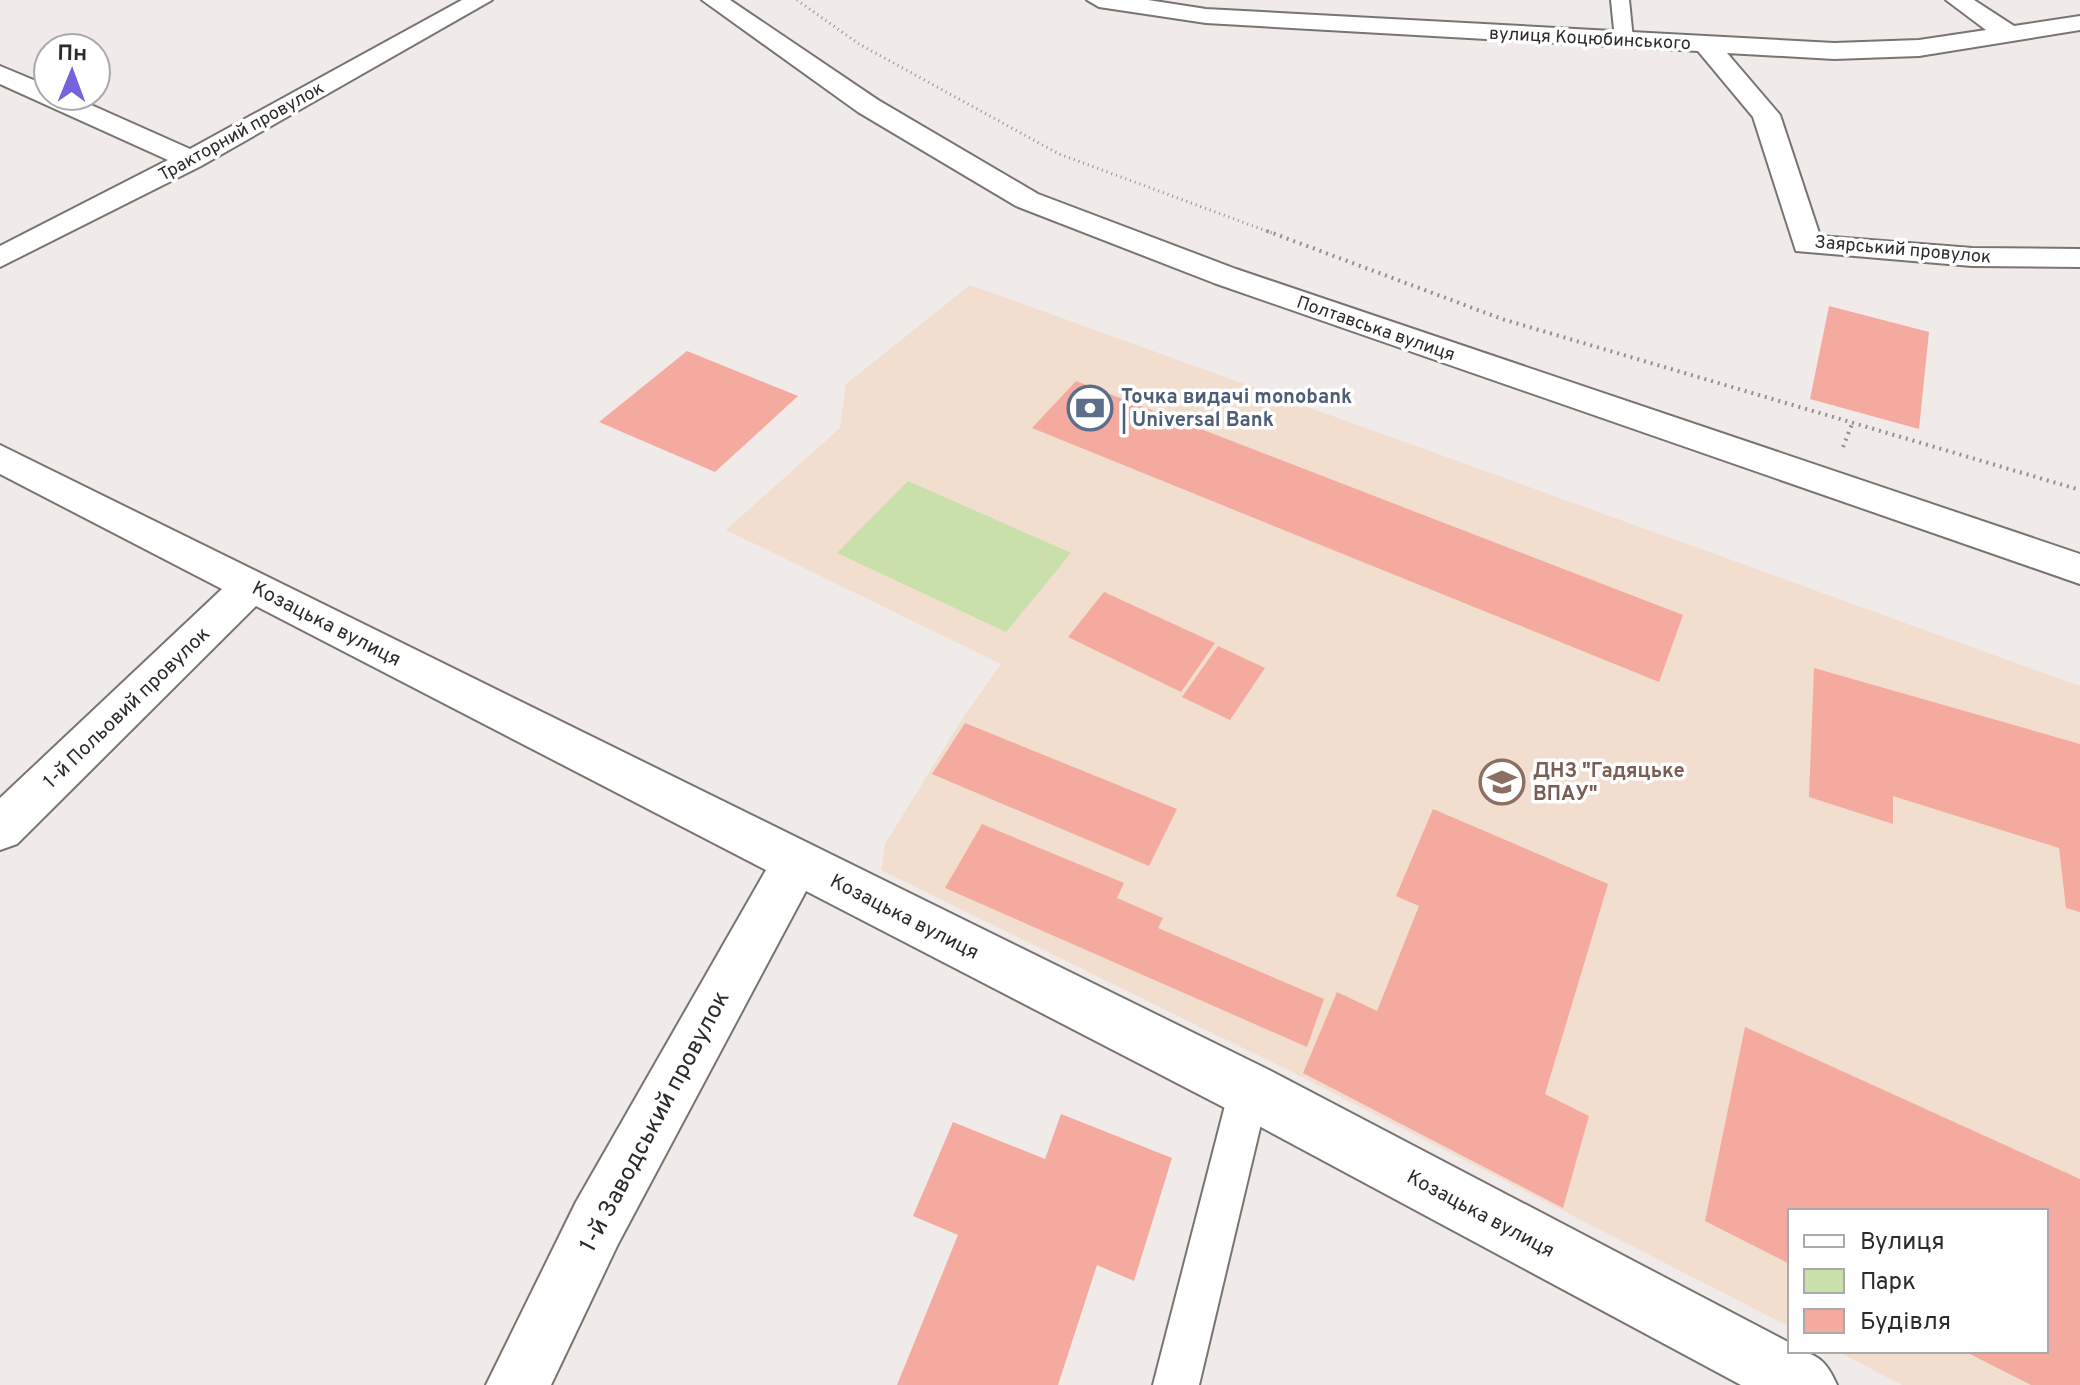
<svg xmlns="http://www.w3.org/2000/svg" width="2080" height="1385" font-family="Overpass,sans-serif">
	<rect width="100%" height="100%" fill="#f0ebe8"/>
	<path fill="#f1dece" d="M 970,285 L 2080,686 L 2080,1385 L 1902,1385 L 1837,1351 L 2046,1351 L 2046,1211 L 1790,1211 L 1790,1327 L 1300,1076 L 881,870 L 885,844 L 962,719 L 1001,664 L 726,530 L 840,428 L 846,384 Z"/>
	<path fill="#c9e0aa" d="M 908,481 L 1071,553 L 1006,632 L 837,553 Z"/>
	<path fill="#f4aa9f" d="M 1829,306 L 1929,332 L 1919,429 L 1810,399 Z
		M 687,351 L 798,396 L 715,472 L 599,422 Z
		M 1076,381 L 1683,615 L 1659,682 L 1032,428 Z
		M 1104,592 L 1215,643 L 1181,692 L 1068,637 Z
		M 1218,646 L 1265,668 L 1230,720 L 1182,697 Z
		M 1814,668 L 2080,744 L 2080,912 L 2066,908 L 2059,848 L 1893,796 L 1893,824 L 1809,797 Z
		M 965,723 L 1177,809 L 1149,866 L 932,774 Z
		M 1433,809 L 1608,884 L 1545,1094 L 1589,1116 L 1563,1208 L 1303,1073 L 1337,992 L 1377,1011 L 1419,906 L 1396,896 Z
		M 982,824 L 1124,883 L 1117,898 L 1163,918 L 1158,928 L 1324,999 L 1307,1047 L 945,888 Z
		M 1745,1027 L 2080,1179 L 2080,1385 L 2031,1385 L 1964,1351 L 2046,1351 L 2046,1211 L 1790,1211 L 1790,1264 L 1705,1221 Z
		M 1061,1114 L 1172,1158 L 1134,1281 L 1097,1265 L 1058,1385 L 897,1385 L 958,1235 L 913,1216 L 953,1122 L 1045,1159 Z"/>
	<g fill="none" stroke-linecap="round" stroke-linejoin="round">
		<g stroke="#787472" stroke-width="4">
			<path id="service" d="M 1611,0 L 1629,0 L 1633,39 L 1631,43 L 1624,45 L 1615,39 Z
				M 1249,1070 L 1263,1076 L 1269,1090 L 1199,1385 L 1153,1385 L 1229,1090 L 1235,1076 Z"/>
		</g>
		<g stroke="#787472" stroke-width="4">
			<path id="minor" d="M 462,0 L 492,0 L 201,166 L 0,267 L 0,246 L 168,160 L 0,84 L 0,66 L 48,86 L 48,96 L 71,96 L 190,149 Z
				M 702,0 L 730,0 L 878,100 L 1038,194 L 1236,269 L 2080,554 L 2080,584 L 1214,283 L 1016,206 L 858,112 Z
				M 1087,0 L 1148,0 L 1206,9 L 1834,43 L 1919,40 L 1986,30 L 1946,0 L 1974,0 L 2014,26 L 2080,16 L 2080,30 L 1919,56 L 1834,59 L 1727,53 L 1780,115 L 1820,236 L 1972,248 L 2080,249 L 2080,267 L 1972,266 L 1796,251 L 1753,117 L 1698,51 L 1206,23 L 1099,7 Z
				M 0,445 L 1269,1070 L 1790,1343 L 1790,1351 C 1817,1351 1827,1362 1837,1385 L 1741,1385 L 1229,1110 L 806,891 L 618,1244 L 551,1385 L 486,1385 L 576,1202 L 766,870 L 256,606 L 17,844 L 0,850 L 0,798 L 222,589 L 0,474 Z"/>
		</g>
		<path stroke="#959190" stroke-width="3" stroke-dasharray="1 4" stroke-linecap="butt" d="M 797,0 L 859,44 L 1059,154 L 1272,233"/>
		<path stroke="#959190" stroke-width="4" stroke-dasharray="2 5" stroke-linecap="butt" d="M 1267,231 L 1502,319 L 2080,490
			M 1843,447 L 1852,424"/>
		<use href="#service" fill="#fff" fill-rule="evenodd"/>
		<use href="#minor" fill="#fff" fill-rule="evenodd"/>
	</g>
	<defs>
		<g id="bank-ring" transform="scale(2.3)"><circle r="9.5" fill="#fff" stroke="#5c6f8a" stroke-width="1.5"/><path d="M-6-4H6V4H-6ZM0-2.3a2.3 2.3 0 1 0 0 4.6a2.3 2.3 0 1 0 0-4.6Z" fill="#5c6f8a"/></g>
		<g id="university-ring" transform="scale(2.3)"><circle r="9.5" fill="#fff" stroke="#8d6e63" stroke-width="1.5"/><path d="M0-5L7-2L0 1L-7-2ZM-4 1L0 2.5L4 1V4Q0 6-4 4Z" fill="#8d6e63"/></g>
	</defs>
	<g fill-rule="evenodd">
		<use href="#bank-ring" x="1090" y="408"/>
		<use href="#university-ring" x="1502" y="782"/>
	</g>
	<g text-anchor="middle" stroke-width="7" stroke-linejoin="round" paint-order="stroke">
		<g font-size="18" fill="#2c2a2a" stroke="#fff">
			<text transform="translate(1590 38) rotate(3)" y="6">вулиця Коцюбинського</text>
			<text transform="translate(241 131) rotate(-29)" y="6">Тракторний провулок</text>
			<text transform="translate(1903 249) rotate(5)" y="6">Заярський провулок</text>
			<text transform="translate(1376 328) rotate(19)" y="6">Полтавська вулиця</text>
		</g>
		<g font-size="20" font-weight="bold" fill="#4e5e75" stroke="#fff" text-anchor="start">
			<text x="1121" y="403">Точка видачі monobank<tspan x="1121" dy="23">| Universal Bank</tspan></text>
		</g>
		<g font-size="20" fill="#2c2a2a" stroke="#fff">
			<text transform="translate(327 623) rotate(27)" y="7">Козацька вулиця</text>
			<text transform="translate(126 707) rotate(-44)" y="7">1-й Польовий провулок</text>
			<text transform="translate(905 916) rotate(27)" y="7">Козацька вулиця</text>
			<text transform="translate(1481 1213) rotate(28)" y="7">Козацька вулиця</text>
		</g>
		<g font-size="20" font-weight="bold" fill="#785e54" stroke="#fff" text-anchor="start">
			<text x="1533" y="777">ДНЗ "Гадяцьке<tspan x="1533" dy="23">ВПАУ"</tspan></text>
		</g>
		<g font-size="24" fill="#2c2a2a" stroke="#fff">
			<text transform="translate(654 1121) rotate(-62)" y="8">1-й Заводський провулок</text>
		</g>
	</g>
	<rect x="1788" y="1209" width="260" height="144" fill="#ffffff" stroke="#abaaaa" stroke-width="2"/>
	<rect x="1804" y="1235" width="40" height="12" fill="#ffffff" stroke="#abaaaa" stroke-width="2"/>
	<text x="1860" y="1249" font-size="24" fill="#2c2a2a">Вулиця</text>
	<rect x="1804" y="1269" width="40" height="24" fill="#c9e0aa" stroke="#abaaaa" stroke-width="2"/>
	<text x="1860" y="1289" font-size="24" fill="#2c2a2a">Парк</text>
	<rect x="1804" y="1309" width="40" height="24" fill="#f4aa9f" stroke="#abaaaa" stroke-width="2"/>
	<text x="1860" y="1329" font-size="24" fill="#2c2a2a">Будівля</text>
	<g transform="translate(72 72) rotate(1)"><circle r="38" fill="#ffffff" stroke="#abaaaa" stroke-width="2"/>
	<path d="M0-6L14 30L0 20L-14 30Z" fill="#7662dd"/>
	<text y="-12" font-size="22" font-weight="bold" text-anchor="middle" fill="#2c2a2a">Пн</text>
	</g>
</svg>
